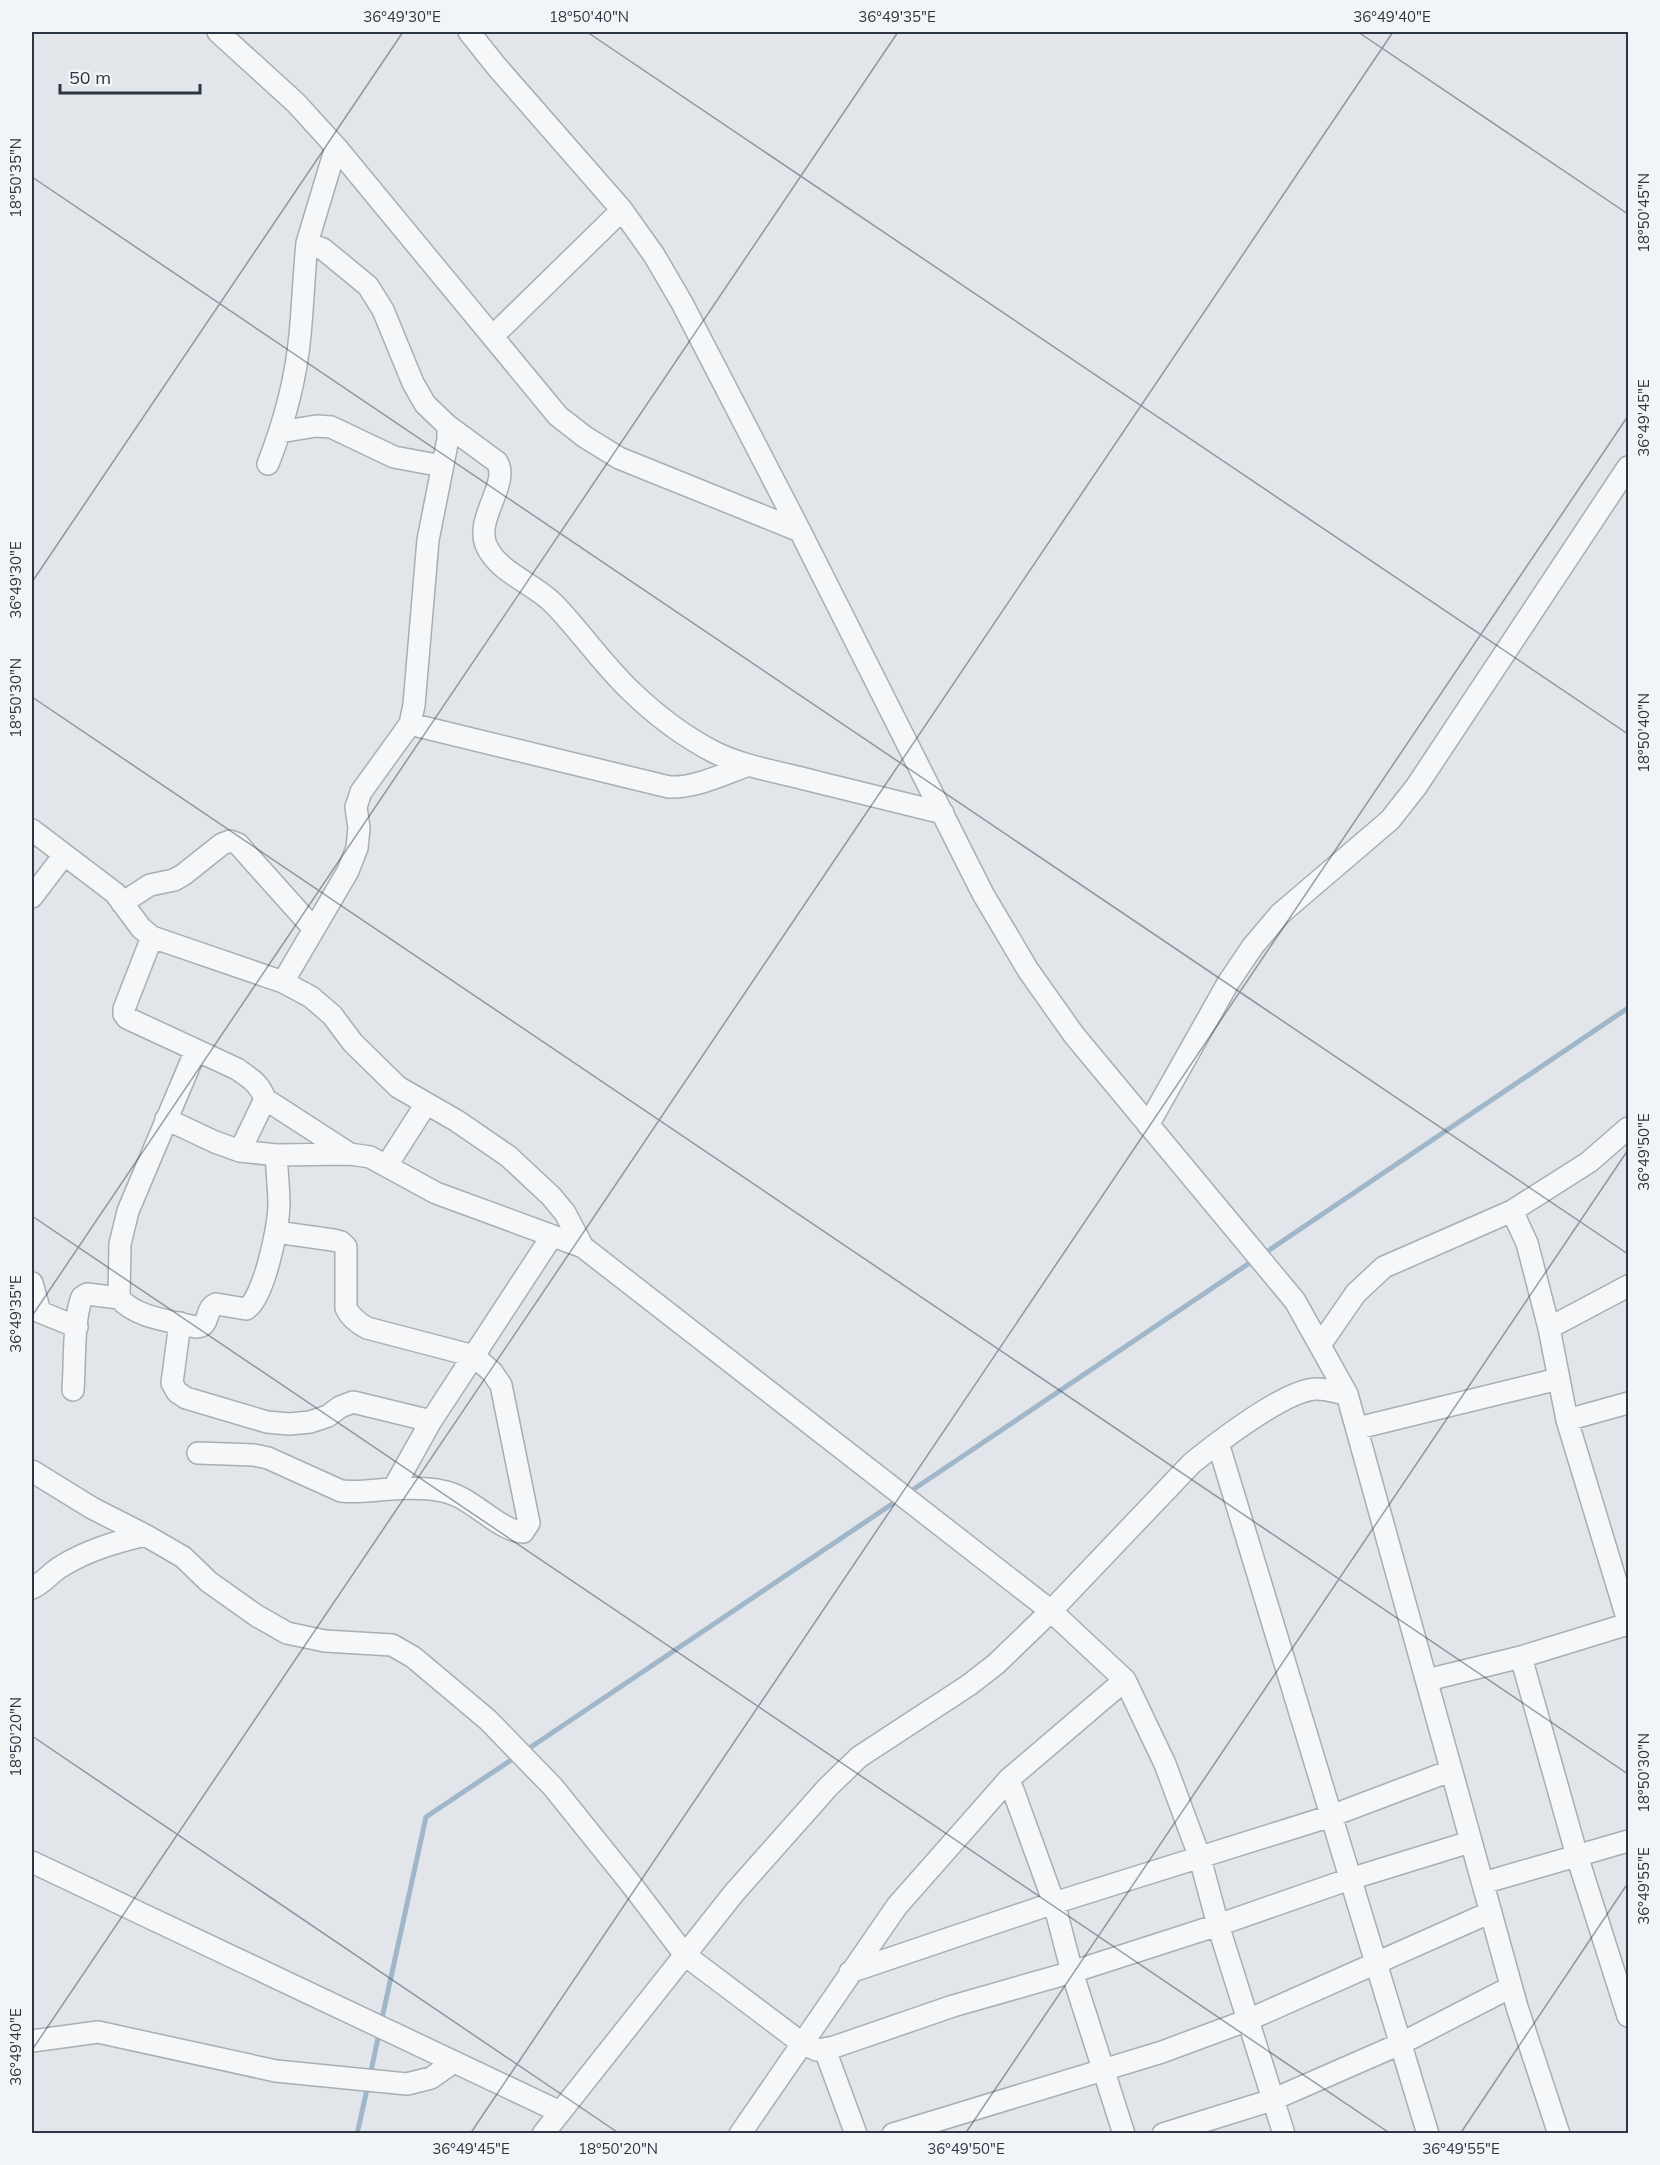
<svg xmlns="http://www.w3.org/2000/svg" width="1660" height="2165" font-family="Mulish,sans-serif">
	<rect width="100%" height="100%" fill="#e2e6ea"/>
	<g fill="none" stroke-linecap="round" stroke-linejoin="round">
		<path stroke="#9fb7c8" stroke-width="5" d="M 1262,1255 L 1628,1008
			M 908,1493 L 1254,1260
			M 525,1751 L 898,1500
			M 381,2023 L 426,1817 L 517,1756
			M 370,2076 L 379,2033
			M 357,2134 L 368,2085"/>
		<g stroke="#a7aeb4" stroke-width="24">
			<path id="minor" d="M 218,32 L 296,103 L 336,147 L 558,416 L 585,437 L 619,458 L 800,531
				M 469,32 L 497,67 L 622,210 L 654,255 L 682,303 L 800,531 L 983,894 L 1028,970 L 1074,1035 L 1295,1301 L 1347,1394 L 1517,2007 L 1559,2134
				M 336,147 L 307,243 L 323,249 L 368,286 L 383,310 L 413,383 L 425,404 L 448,426 L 497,462 C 510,483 475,518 486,545 C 498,573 534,583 554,604 C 581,632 604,666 633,693 C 656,715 685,737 714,752 C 740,765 772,771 801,778 C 848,790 895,801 943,813
				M 493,336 L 622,210
				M 280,432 L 316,426 L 331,427 L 394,457 L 442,466
				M 268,464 C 284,423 296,379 300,335 C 303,304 304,273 307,243
				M 410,724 L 669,787 C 697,788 723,774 749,765
				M 32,830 L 115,893 L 141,928 L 152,937 L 283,982 L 311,997 L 332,1015 L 353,1043 L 398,1087 L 457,1121 L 508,1156 L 551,1196 L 565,1213 L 583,1247
				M 32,897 L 64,855
				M 122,903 L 150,885 L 174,880 L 183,875 L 222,844 L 230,841 L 238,844 L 314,929
				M 152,937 L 124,1009 L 124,1014 L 127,1018 L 237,1069 C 250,1078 260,1084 265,1099 L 350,1154
				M 283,982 L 348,871 L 357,848 L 359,828 L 356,807 L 361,792 L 410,724 L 414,705 L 428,540 L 448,439 L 448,426
				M 196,1050 L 128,1211 L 120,1244 L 119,1298 C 136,1318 171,1321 196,1327 C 211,1327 204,1309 216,1304 L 246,1309 C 264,1299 278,1228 279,1206 C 279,1189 277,1172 276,1155
				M 166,1119 L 215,1142 L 240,1151 L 276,1155 L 350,1154 L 370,1157 L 436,1193 L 583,1247 L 1051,1611 L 1125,1680 L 1165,1764 L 1200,1858 L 1218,1925 L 1284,2134
				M 1148,1125 L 1228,983 L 1253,946 L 1280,914 L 1390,820 L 1416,787 L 1628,467
				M 240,1151 L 265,1099
				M 387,1165 L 426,1104
				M 1512,1211 L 1527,1243 L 1549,1328 L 1567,1420 L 1628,1621
				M 32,1283 L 40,1312 L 77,1327
				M 180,1323 L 172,1383 L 177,1392 L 186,1398 L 267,1422 L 289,1424 L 310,1422 L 328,1416 L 340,1407 L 353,1402 L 431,1421
				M 1549,1328 L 1628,1286
				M 1320,1345 L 1356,1293 L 1384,1267 L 1512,1211 L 1589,1162 L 1628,1128
				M 73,1390 C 75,1364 73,1319 82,1297 L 87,1294 L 119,1298
				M 1567,1420 L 1628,1403
				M 1358,1428 L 1558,1379
				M 1218,1443 L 1428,2134
				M 198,1453 L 254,1455 L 268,1458 L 341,1491 C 358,1493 374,1490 391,1489 C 407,1488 427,1488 442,1491 C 472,1496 498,1531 523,1532 L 529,1523 L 501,1385 L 492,1372 L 474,1356 L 367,1328 C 358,1323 351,1318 346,1308 L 346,1247 L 341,1242 L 333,1240 L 276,1232
				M 32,1471 L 92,1508 L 145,1535 L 183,1557 L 209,1582 L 257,1616 L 287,1633 L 325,1641 L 392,1645 L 413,1657 L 488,1720 L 553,1787 L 631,1884 L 685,1955 L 803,2044 L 817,2050 L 834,2047 L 953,2006 L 1072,1972 L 1218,1925 L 1350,1879 L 1470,1842
				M 393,1489 L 431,1421 L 552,1236
				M 32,1588 C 44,1583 51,1572 62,1566 C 88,1550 116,1542 145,1535
				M 1521,1657 L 1577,1856 L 1628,2016
				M 1427,1680 L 1521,1657 L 1628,1624
				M 1009,1779 L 1054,1903 L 1072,1972 L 1124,2134
				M 32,1862 L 560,2112
				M 1483,1883 L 1628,1841
				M 850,1972 L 1054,1903 L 1331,1816 L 1450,1771
				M 32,2041 L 98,2032 L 276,2071 L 407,2084 L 431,2078 L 454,2062
				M 825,2050 L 856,2134
				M 543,2134 L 734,1893 L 828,1787 L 859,1757 L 969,1685 L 996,1664 L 1051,1611 L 1192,1463 C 1217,1443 1284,1391 1315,1389 C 1325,1388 1337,1393 1347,1394
				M 740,2134 L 897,1906 L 1009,1779 L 1125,1680
				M 893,2134 L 1162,2052 L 1248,2020 L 1491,1912
				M 1163,2134 L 1272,2100 L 1400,2044 L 1511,1987"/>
		</g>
		<use href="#minor" stroke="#f5f7f9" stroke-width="21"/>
	</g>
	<path fill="none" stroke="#2b3642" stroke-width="1.5" stroke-opacity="0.45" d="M 587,32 L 1628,734M 1358,32 L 1628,214M 32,177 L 1628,1254M 32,582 L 403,32M 32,697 L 1628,1774M 32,1216 L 1391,2134M 32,1316 L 898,32M 32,1736 L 620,2134M 32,2050 L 1393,32M 470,2134 L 1628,416M 965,2134 L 1628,1150M 1460,2134 L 1628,1883"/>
	<rect width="1660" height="2165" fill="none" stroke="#f2f5f7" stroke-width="66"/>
	<path d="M60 84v9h140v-9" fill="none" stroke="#2b3642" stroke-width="3"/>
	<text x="69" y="84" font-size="18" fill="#2b3642" stroke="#f2f5f7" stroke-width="4.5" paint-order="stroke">50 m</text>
	<rect x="33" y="33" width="1594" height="2099" fill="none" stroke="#2b3642" stroke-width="2"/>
	<g font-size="15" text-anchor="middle" fill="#2b3642">
		<text x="402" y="22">36°49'30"E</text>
		<text x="589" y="22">18°50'40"N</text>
		<text x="897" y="22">36°49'35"E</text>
		<text x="1392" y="22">36°49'40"E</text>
		<text transform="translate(16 178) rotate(-90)" y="5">18°50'35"N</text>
		<text transform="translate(1644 213) rotate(-90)" y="5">18°50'45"N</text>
		<text transform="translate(1644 418) rotate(-90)" y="5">36°49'45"E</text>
		<text transform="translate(16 580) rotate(-90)" y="5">36°49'30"E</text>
		<text transform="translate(16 698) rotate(-90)" y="5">18°50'30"N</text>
		<text transform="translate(1644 733) rotate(-90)" y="5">18°50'40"N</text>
		<text transform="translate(1644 1152) rotate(-90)" y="5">36°49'50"E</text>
		<text transform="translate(16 1314) rotate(-90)" y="5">36°49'35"E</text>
		<text transform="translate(16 1737) rotate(-90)" y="5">18°50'20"N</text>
		<text transform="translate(1644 1773) rotate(-90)" y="5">18°50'30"N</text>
		<text transform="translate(1644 1886) rotate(-90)" y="5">36°49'55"E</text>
		<text transform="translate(16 2047) rotate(-90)" y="5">36°49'40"E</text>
		<text x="471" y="2154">36°49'45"E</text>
		<text x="618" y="2154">18°50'20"N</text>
		<text x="966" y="2154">36°49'50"E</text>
		<text x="1461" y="2154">36°49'55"E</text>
	</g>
</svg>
